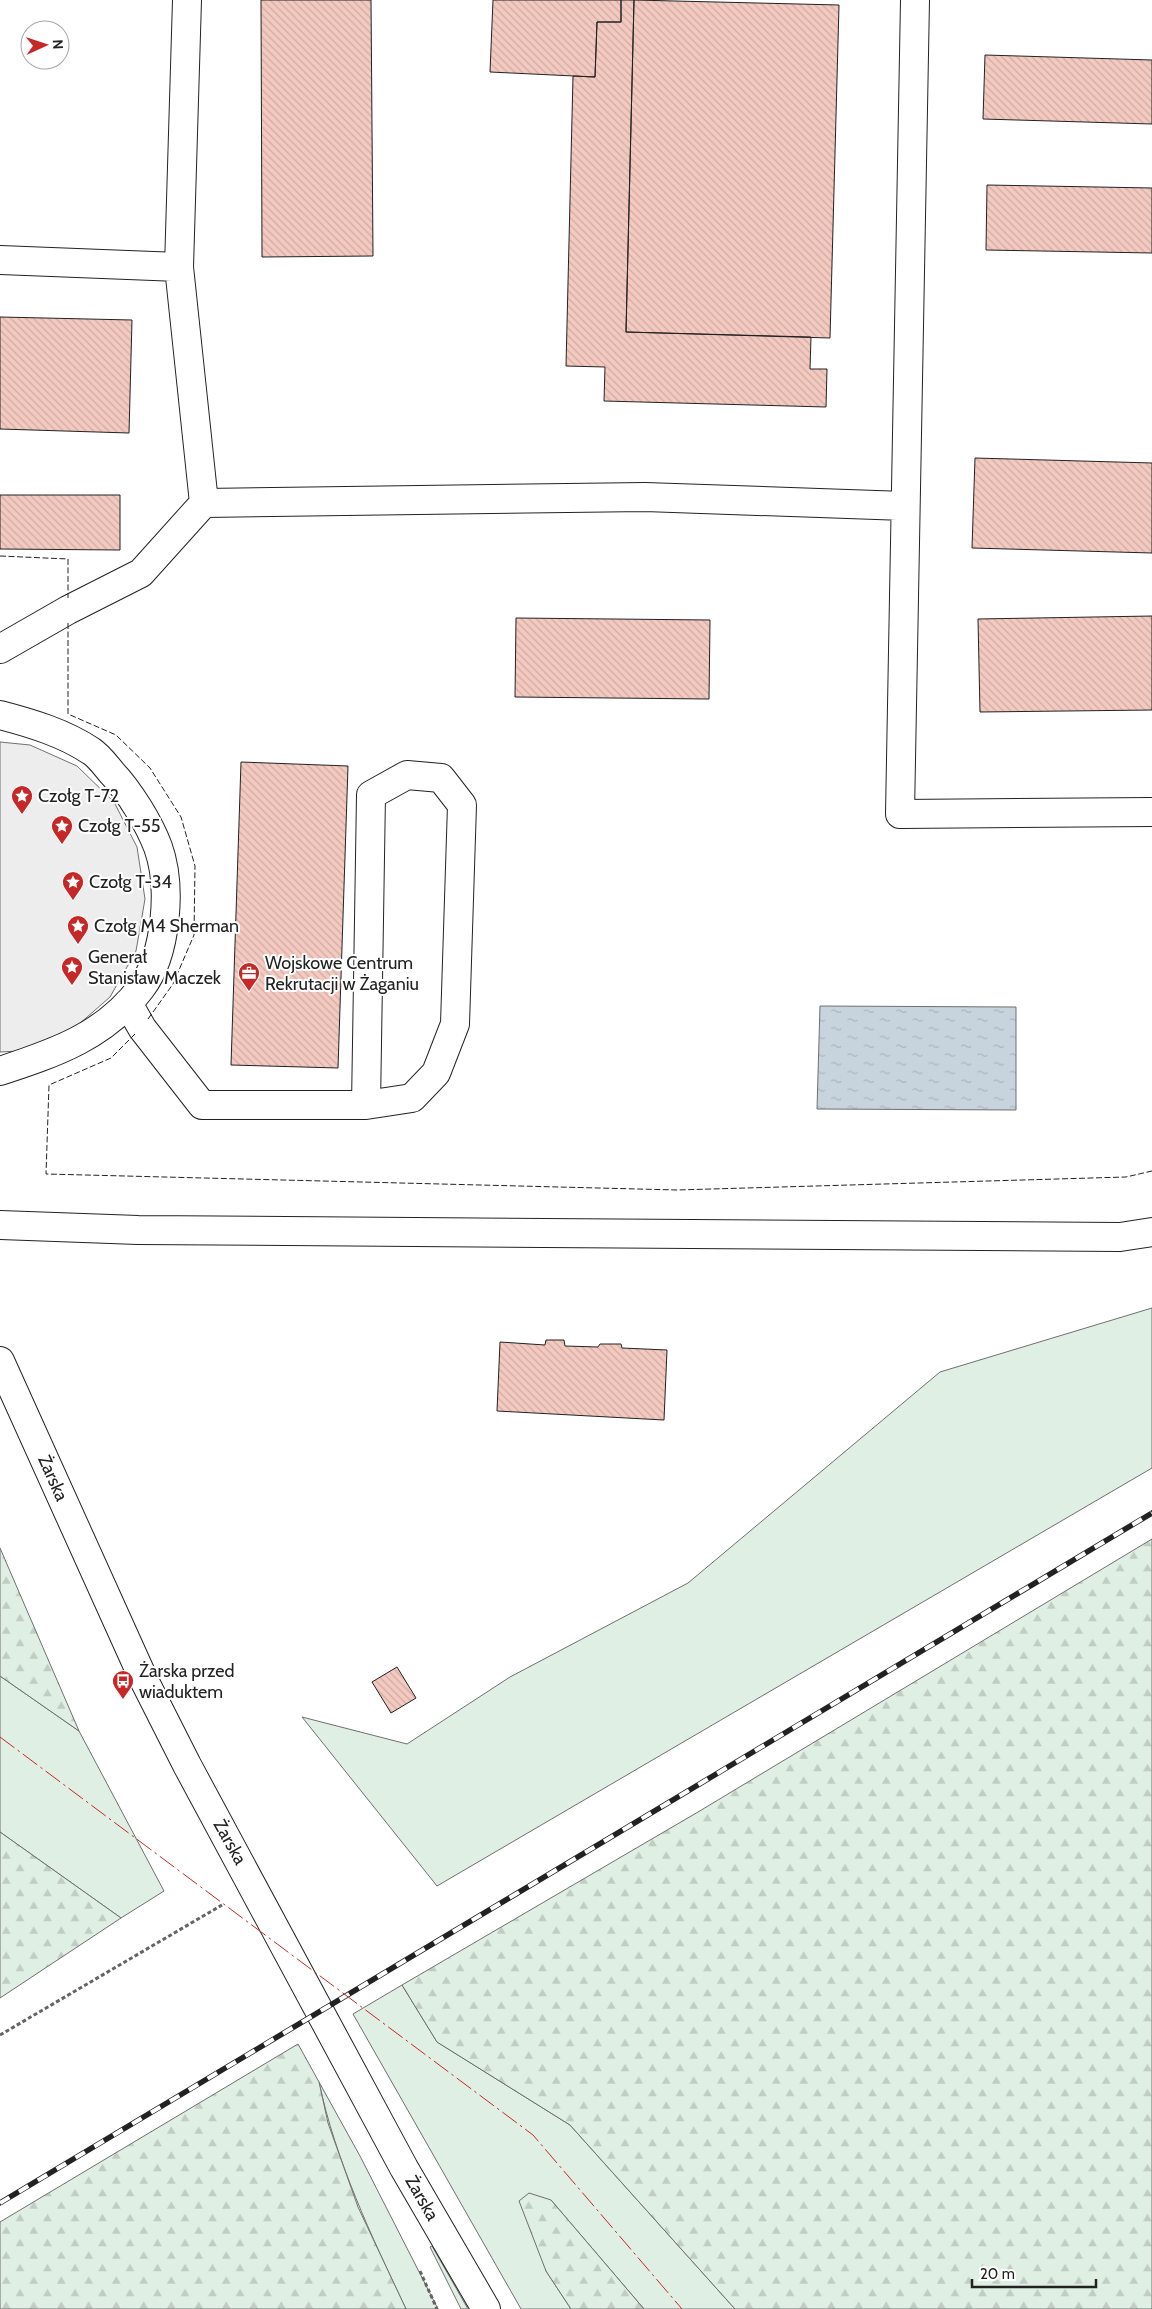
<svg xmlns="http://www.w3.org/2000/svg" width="1152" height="2309" font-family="Cabin,sans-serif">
	<defs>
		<pattern id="forest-firs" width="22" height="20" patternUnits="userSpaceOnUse" patternTransform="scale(1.25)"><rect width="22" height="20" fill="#e0efe3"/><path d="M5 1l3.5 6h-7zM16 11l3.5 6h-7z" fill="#c0cdc2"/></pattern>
		<pattern id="water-ripples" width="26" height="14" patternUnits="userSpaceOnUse" patternTransform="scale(1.25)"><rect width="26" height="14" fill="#c7d3dd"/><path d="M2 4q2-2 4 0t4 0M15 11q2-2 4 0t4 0" fill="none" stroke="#abb5bd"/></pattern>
		<pattern id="building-back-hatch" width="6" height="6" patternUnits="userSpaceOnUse" patternTransform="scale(1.25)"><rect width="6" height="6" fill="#f3c9c0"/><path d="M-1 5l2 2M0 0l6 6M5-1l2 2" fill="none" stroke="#d0aca5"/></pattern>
	</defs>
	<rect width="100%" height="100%" fill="#fff"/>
	<path fill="#e0efe3" stroke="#6f6f6f" d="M 1152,1308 L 1152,1468 L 437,1886 L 302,1717 L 407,1744 L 510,1677 L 688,1583 L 940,1372 Z
		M 0,1676 L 79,1731 L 164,1891 L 121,1918 L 0,1832 Z
		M 402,1985 L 437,2042 L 570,2125 L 735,2309 L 644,2309 L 551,2200 L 546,2271 L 571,2309 L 521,2309 L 353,2014 Z
		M 319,2082 L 360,2156 L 438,2309 L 406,2309 C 371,2235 336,2162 319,2082 Z
		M 432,2246 L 468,2309 L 461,2309 L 430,2247 Z"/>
	<path fill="url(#forest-firs)" stroke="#6f6f6f" d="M 1152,1539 L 1152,2309 L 735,2309 L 570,2125 L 437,2042 L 402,1985 L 698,1812 Z
		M 0,1548 L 79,1731 L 0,1676 Z
		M 0,1832 L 121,1918 L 0,1998 Z
		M 298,2044 L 319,2082 L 328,2123 L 358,2207 L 406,2309 L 0,2309 L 0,2222 Z
		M 529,2193 L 551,2200 L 644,2309 L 571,2309 L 546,2271 L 519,2201 Z"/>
	<path fill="#ededed" stroke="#6f6f6f" d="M 0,742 L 30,745 L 77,766 L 114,802 L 137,847 L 145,899 L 136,951 L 110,997 L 70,1032 L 21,1051 L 0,1052 Z"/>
	<path fill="url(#water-ripples)" stroke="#6f6f6f" d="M 820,1006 L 1016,1007 L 1016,1110 L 817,1109 Z"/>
	<path fill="url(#building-back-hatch)" stroke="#222" d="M 261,0 L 371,0 L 373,256 L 262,257 Z
		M 493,0 L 621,0 L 621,22 L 597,22 L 595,77 L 490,72 Z
		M 621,0 L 634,0 L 626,332 L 811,337 L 810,369 L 827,369 L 826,407 L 604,401 L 605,367 L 566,366 L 573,76 L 595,77 L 597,22 L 621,22 Z
		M 634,0 L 839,5 L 830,338 L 626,332 Z
		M 985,55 L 1152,60 L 1152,124 L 983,119 Z
		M 987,185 L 1152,188 L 1152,253 L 986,250 Z
		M 0,317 L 132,320 L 129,433 L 0,429 Z
		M 975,458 L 1152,463 L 1152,553 L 972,548 Z
		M 0,495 L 120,495 L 120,550 L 0,549 Z
		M 1152,616 L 1152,710 L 980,712 L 978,619 Z
		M 516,618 L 710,620 L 709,699 L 515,697 Z
		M 241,762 L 348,766 L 338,1068 L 231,1065 Z
		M 546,1340 L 564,1340 L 565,1346 L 598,1347 L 600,1344 L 621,1344 L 622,1348 L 667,1350 L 664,1420 L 497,1411 L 500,1342 L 545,1345 Z
		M 397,1667 L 416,1698 L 391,1713 L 372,1682 Z"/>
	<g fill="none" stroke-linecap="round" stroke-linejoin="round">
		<g stroke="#222" stroke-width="30">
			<path id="minor" d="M 915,0 L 900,814 L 1152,812
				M 0,260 L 179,267
				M 204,503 L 645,497 L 905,506
				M 0,649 L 68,610 L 141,573 L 204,503 L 179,267 L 187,0
				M 0,715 C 31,723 64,733 91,751 C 99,756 106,766 112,773 C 129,791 149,823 158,847 C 172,886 167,954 141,988 C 105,1036 55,1053 0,1071
				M 128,1003 L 142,1028 L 202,1105 L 366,1105 L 371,795 L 407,775 L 441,778 L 462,805 L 455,1024 L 436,1073 L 412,1098 L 366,1105
				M 0,1225 L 138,1230 L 1120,1237 L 1152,1232"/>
		</g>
		<g stroke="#222" stroke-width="30">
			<path id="major" d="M 0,1361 L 144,1680 L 187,1765 L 404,2168 L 486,2309"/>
		</g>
		<path stroke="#646464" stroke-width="3" stroke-dasharray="4 2.5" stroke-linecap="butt" d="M 0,2035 L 222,1905
			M 420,2271 L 437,2309"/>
		<use href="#minor" stroke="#fff" stroke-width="28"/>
		<use href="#major" stroke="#fff" stroke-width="28"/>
		<g stroke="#222" stroke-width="5.5">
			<path id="rail" d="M 0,2203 L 1152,1513"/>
		</g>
		<use href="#rail" stroke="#fff" stroke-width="4" stroke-dasharray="11" stroke-linecap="butt"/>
		<path stroke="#222" stroke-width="1" stroke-dasharray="6 2.5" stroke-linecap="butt" d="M 0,556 L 68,559 L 68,598
			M 68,623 L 68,714 L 116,735 L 150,768 L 181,817 L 195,866 L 194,935 L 173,984 L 148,1019
			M 135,1034 L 111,1058 L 49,1085 L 46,1174 L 677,1190 L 1126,1177 L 1152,1171"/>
		<path stroke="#c62828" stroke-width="1" stroke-dasharray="18 4 2.5 4" stroke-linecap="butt" d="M 0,1737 L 533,2135 L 682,2309"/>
	</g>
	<defs>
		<g id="sight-pin" transform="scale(1.125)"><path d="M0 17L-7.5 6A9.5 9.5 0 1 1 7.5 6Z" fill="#c62828" stroke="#fff"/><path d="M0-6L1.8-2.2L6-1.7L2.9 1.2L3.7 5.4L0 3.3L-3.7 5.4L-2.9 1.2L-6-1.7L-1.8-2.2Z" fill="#fff"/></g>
		<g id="office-pin" transform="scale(1.125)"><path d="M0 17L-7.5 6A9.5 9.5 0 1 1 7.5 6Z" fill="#c62828" stroke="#fff"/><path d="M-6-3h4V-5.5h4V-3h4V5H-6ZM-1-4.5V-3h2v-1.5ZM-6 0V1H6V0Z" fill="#fff"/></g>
		<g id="bus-pin" transform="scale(1.125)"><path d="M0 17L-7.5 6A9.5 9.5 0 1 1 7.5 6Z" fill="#c62828" stroke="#fff"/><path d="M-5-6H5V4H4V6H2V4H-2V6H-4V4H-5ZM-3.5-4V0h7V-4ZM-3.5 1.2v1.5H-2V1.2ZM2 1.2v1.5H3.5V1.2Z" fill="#fff"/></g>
	</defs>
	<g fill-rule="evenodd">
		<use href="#sight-pin" x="22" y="796"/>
		<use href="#sight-pin" x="62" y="826"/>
		<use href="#sight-pin" x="73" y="882"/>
		<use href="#sight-pin" x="78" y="926"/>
		<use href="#sight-pin" x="72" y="967"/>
		<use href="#office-pin" x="249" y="973"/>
		<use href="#bus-pin" x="123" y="1681"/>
	</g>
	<g text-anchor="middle" stroke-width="4" stroke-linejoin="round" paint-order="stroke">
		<g font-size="18" fill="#222" stroke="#fff" text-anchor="start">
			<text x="38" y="802">Czołg T-72</text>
			<text x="78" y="832">Czołg T-55</text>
			<text x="89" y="888">Czołg T-34</text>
			<text x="94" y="932">Czołg M4 Sherman</text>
			<text x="88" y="963">Generał<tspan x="88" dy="21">Stanisław Maczek</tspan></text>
			<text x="265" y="969">Wojskowe Centrum<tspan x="265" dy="21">Rekrutacji w Żaganiu</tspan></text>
			<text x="139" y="1677">Żarska przed<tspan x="139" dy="21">wiaduktem</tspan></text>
		</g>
		<g font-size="18" fill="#222" stroke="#fff">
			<text transform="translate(53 1478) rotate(66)" y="6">Żarska</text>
			<text transform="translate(230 1842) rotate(61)" y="6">Żarska</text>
			<text transform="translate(422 2198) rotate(60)" y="6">Żarska</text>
		</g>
	</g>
	<g transform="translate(45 45) rotate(87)"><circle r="24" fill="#ffffff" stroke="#a7a7a7"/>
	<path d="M0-4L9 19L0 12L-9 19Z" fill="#c62828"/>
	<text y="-8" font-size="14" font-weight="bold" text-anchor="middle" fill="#222222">N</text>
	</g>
	<path d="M972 2279v8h124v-8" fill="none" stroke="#222222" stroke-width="2.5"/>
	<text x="980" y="2279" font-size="15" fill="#222222" stroke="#ffffff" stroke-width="4" paint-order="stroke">20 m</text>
</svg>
